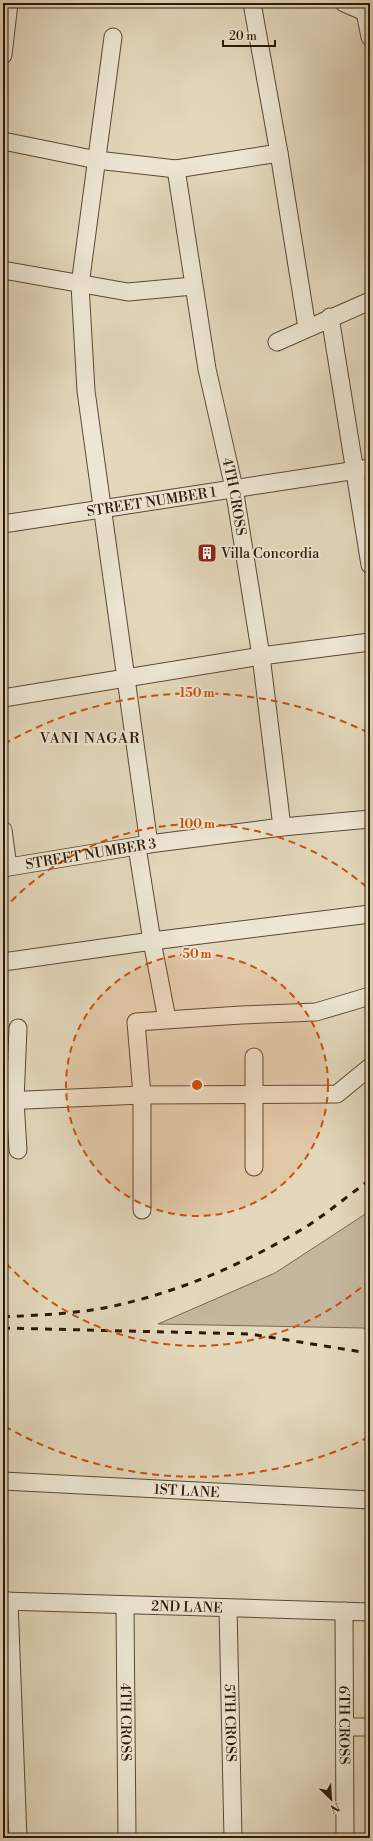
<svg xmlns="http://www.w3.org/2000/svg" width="373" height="1841" font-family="'Libre Bodoni',serif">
	<rect width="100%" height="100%" fill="#e3d8bc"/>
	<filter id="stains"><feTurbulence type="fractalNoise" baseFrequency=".005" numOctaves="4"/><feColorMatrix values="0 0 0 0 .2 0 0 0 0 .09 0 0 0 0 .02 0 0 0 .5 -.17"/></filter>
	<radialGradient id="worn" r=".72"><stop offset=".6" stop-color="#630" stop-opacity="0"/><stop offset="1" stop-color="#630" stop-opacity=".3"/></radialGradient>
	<path fill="#c4b79e" stroke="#796854" d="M 370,1211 L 370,1331 L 363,1328 L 158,1324 L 275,1273 Z"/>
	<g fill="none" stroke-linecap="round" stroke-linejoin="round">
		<g stroke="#5b4836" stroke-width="19">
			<g id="minor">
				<path d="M 252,3 L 279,153 L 307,328"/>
				<path d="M 344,3 L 365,12 L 370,12"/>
				<path d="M 365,12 L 370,37"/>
				<path d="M 113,37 L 80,285 L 86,391 L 149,844"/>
				<path d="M 3,55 L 9,3"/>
				<path d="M 3,141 L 97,160 L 176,169 L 279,153"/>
				<path id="s1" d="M 176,169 L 207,369 L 234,488 L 261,656 L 282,827"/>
				<path d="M 3,270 L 128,292 L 193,286"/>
				<path d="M 330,317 L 370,565"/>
				<path d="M 277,342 L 370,301"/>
				<path id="s2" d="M 3,524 L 370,468"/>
				<path d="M 3,698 L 261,656 L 370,642"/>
				<path d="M 3,830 L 8,867"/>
				<path d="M 137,847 L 152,941 L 167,1019"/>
				<path id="s3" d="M 3,868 L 149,844 L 282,827 L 370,819"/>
				<path d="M 3,962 L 152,941 L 370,914"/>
				<path d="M 254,1057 L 254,1167"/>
				<path d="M 3,1101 L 142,1095 L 337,1094 L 370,1067"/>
				<path d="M 18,1150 L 15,1101 L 18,1028"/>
				<path d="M 142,1210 L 142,1095 L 136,1022 L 241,1015 L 316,1012 L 370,996"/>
				<path id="s4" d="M 3,1481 L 370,1500"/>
				<path id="s5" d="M 3,1601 L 370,1612"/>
				<path d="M 9,1601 L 18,1838"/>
				<path id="s6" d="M 125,1606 L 127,1838"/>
				<path id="s7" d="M 228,1608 L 233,1838"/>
				<path id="s8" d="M 344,1611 L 345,1838"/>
				<path d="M 344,1727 L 370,1727"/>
			</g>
		</g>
		<use href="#minor" stroke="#ede6d3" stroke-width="17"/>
		<path stroke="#2e180a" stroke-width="3" stroke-dasharray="7 7" stroke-linecap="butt" d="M 3,1317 C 38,1315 74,1314 109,1307 C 180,1292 247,1263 309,1225 C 330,1211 350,1194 370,1180
			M 3,1328 L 250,1334 L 362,1352 L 370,1355"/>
	</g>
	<circle cx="197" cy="1085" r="131" fill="#cc4f0c" fill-opacity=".12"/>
	<g fill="none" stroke="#cc4f0c" stroke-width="2" stroke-dasharray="7 5">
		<circle cx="197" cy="1085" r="131"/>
		<path d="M370 1280A261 261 0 0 1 3 1260M3 910A261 261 0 0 1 370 890"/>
		<path d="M369 1437A392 392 0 0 1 4 1426M4 744A392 392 0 0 1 369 733"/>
	</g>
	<defs>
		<g id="building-square" transform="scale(1)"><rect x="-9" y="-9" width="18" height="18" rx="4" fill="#8f2418" stroke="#ede6d3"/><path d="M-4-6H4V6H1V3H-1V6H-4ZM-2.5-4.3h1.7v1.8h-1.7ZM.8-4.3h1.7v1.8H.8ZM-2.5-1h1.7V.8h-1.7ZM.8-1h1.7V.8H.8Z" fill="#fff"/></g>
	</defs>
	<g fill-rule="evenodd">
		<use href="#building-square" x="207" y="553"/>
	</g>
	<g text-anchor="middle" stroke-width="3.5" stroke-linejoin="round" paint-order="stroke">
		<g font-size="14" fill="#2e180a" stroke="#ede6d3">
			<text dy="5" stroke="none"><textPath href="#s1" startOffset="333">4TH CROSS</textPath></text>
			<text dy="5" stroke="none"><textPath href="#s2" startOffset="150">STREET NUMBER 1</textPath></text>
			<text dy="5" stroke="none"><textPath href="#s3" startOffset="89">STREET NUMBER 3</textPath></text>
			<text dy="5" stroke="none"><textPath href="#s4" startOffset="184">1ST LANE</textPath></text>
			<text dy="5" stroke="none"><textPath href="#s5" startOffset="184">2ND LANE</textPath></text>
			<text dy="5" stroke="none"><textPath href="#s6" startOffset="116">4TH CROSS</textPath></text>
			<text dy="5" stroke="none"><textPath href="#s7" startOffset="115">5TH CROSS</textPath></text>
			<text dy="5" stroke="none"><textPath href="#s8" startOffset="114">6TH CROSS</textPath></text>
		</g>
		<g font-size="14" fill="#2e180a" stroke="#ede6d3" text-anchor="start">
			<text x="221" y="558">Villa Concordia</text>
		</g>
		<g font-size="15" letter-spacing="1" fill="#2e180a" stroke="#ede6d3">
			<text x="90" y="743">VANI NAGAR</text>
		</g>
	</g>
	<circle cx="197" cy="1085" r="6" fill="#cc4f0c" stroke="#ede6d3" stroke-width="2"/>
	<g font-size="12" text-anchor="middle" font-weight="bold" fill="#cc4f0c" stroke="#ede6d3" stroke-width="3.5" stroke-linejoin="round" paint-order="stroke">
		<text x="197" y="697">150 m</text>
		<text x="197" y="828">100 m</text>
		<text x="197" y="958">50 m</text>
	</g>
	<rect width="373" height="1841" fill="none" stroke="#e3d8bc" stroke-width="16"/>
	<rect x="4" y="4" width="365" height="1833" fill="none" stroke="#2e180a" stroke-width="2"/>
	<rect x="8" y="8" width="357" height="1825" fill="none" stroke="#2e180a"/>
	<g transform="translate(331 1799) rotate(155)" stroke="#ede6d3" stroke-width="3" paint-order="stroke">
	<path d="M0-3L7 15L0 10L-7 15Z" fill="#2e180a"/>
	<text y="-6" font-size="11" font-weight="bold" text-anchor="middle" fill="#2e180a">N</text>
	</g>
	<path d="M223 40v6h52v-6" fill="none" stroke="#2e180a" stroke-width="2"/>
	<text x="229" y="40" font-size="12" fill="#2e180a" stroke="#ede6d3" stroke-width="3" paint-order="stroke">20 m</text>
	<rect width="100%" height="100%" filter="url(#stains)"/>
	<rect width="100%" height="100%" fill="url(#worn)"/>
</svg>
